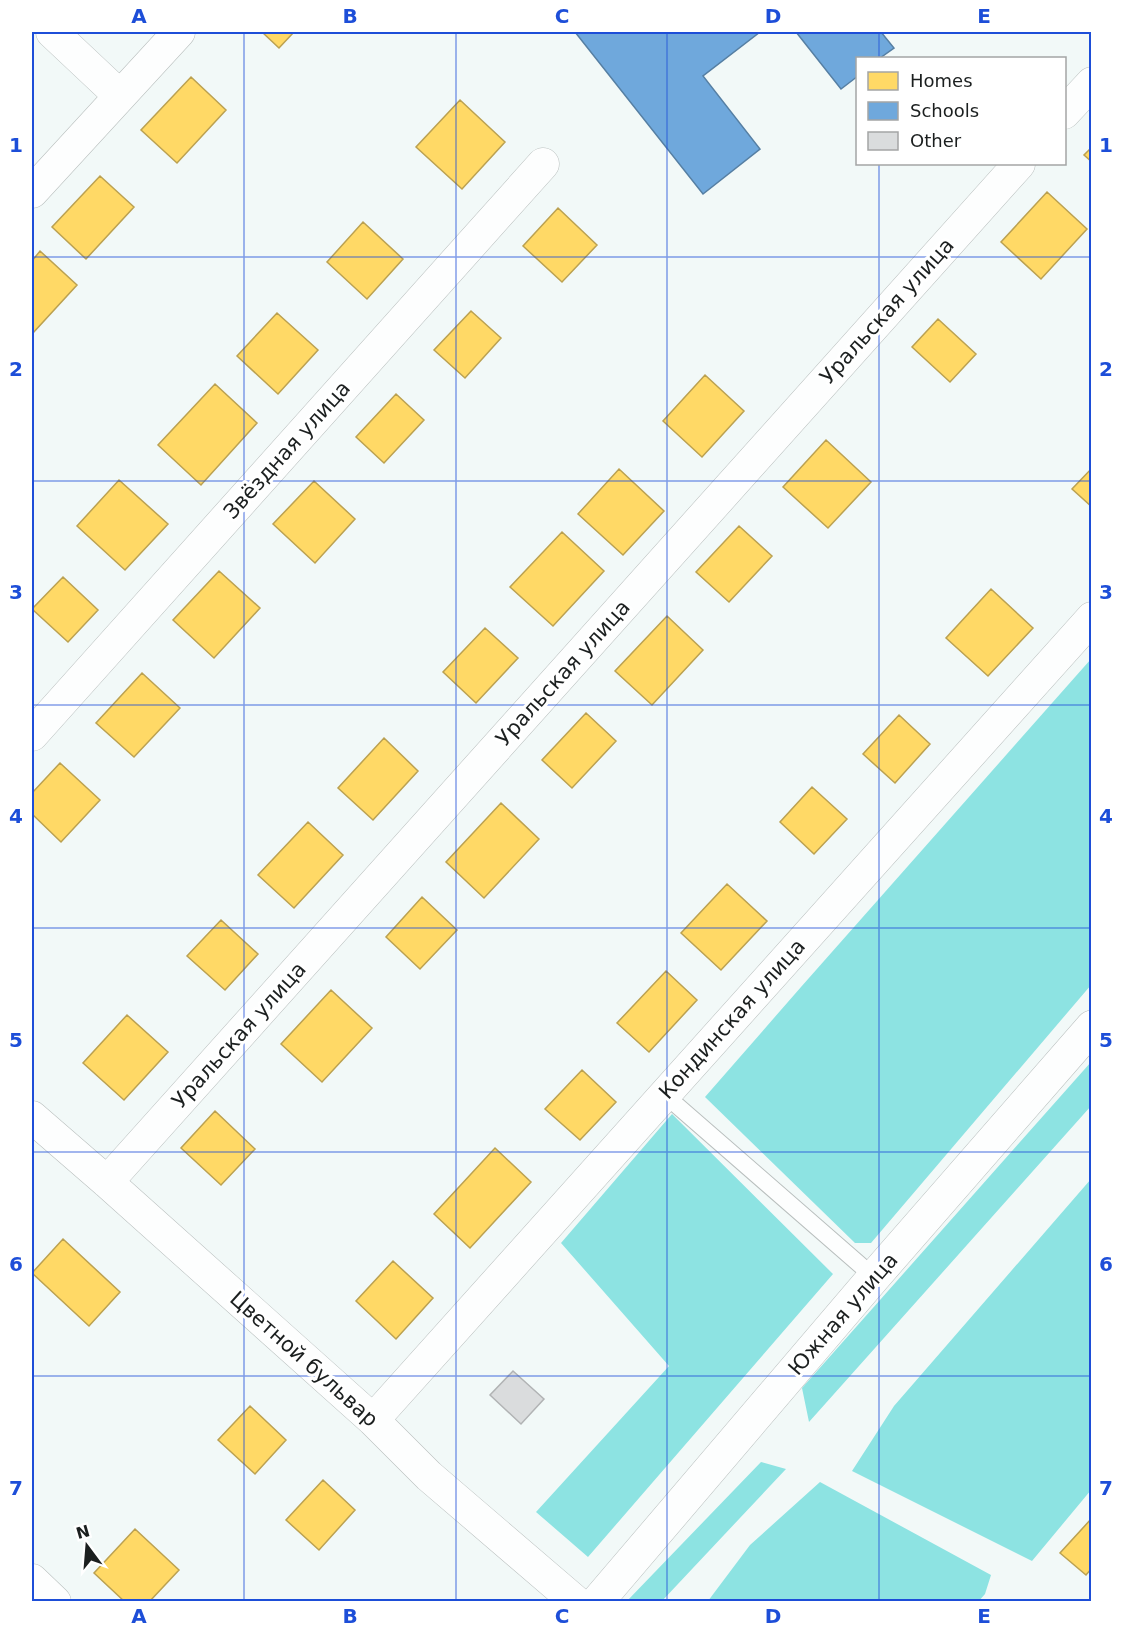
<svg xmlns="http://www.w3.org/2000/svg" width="1123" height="1633" font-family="'DejaVu Sans',sans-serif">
	<rect width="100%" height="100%" fill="#f2f9f8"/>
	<path fill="#8de3e2" d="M 1091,659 L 1091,985 L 871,1243 L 855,1243 L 705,1097 L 801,987 Z
		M 1091,1062 L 1091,1106 L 809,1422 L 802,1388 Z
		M 672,1114 L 833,1274 L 588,1557 L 536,1512 L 669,1366 L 561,1243 Z
		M 1091,1179 L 1091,1490 L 1032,1561 L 852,1471 L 894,1406 Z
		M 761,1462 L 786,1469 L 662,1601 L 627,1601 Z
		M 820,1482 L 991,1575 L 985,1594 L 978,1602 L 708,1601 L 750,1545 Z"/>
	<path fill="#ffd966" stroke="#bba151" stroke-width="1.5" d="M 262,32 L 294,32 L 279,48 Z
		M 191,77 L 226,110 L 177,163 L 141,130 Z
		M 460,100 L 505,142 L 462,189 L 416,147 Z
		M 1092,147 L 1092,162 L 1084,155 Z
		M 100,176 L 134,207 L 86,259 L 52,227 Z
		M 1047,192 L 1087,229 L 1041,279 L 1001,242 Z
		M 558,208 L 597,245 L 562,282 L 523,246 Z
		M 363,222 L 403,259 L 367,299 L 327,262 Z
		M 40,251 L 77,285 L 32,334 L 32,261 Z
		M 471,311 L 501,338 L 465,378 L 434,350 Z
		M 277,313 L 318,350 L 278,394 L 237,356 Z
		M 938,319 L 976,354 L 950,382 L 912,347 Z
		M 705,375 L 744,411 L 702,457 L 663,421 Z
		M 215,384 L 257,423 L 201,485 L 158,445 Z
		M 396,394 L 424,420 L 384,463 L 356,437 Z
		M 826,440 L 871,482 L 828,528 L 783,487 Z
		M 1092,468 L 1092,507 L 1072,489 Z
		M 619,469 L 664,511 L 623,555 L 578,514 Z
		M 119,480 L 168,524 L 125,570 L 77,526 Z
		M 314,481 L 355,519 L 315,563 L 273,524 Z
		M 739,526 L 772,556 L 729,602 L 696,572 Z
		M 562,532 L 604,571 L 553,626 L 510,587 Z
		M 219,571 L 260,608 L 214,658 L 173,620 Z
		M 63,577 L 98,610 L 68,642 L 32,609 Z
		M 991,589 L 1033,628 L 988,676 L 946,638 Z
		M 667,616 L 703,650 L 652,705 L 615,671 Z
		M 485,628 L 518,658 L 476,703 L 443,672 Z
		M 142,673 L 180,708 L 134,757 L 96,723 Z
		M 586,713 L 616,741 L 572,788 L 542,760 Z
		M 899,715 L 930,744 L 895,783 L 863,754 Z
		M 384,738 L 418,771 L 373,820 L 338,788 Z
		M 60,763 L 100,800 L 61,842 L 32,814 L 32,793 Z
		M 812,787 L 847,819 L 814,854 L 780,822 Z
		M 501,803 L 539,839 L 484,898 L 446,862 Z
		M 308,822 L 343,855 L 294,908 L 258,875 Z
		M 727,884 L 767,921 L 721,970 L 681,933 Z
		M 422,897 L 457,930 L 420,969 L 386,937 Z
		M 221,920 L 258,954 L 225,990 L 187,956 Z
		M 666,971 L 697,1000 L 649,1052 L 617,1023 Z
		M 331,990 L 372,1028 L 322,1082 L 281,1044 Z
		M 127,1015 L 168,1052 L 124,1100 L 83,1063 Z
		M 582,1070 L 616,1102 L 580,1140 L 545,1109 Z
		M 215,1111 L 255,1149 L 221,1185 L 181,1148 Z
		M 495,1148 L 531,1182 L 470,1248 L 434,1214 Z
		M 63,1239 L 120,1292 L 89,1326 L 32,1273 Z
		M 393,1261 L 433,1298 L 396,1339 L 356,1301 Z
		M 250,1406 L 286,1440 L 255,1474 L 218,1440 Z
		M 323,1480 L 355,1510 L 319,1550 L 286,1520 Z
		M 1092,1518 L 1092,1568 L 1086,1575 L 1060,1553 Z
		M 135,1529 L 179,1570 L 149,1602 L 125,1602 L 94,1573 Z"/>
	<path fill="#6fa8dc" stroke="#567fa3" stroke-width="1.5" d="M 575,32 L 760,32 L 703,76 L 760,149 L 703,194 Z
		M 796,32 L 881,32 L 894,48 L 880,58 L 858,58 L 858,76 L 841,89 Z"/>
	<path fill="#dadcdd" stroke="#b1b3b4" stroke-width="1.5" d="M 513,1371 L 544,1399 L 521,1424 L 490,1395 Z"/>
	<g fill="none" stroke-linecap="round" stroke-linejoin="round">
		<g stroke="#b9bfbe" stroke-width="18">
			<path id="lane" d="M 665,1095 L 874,1277"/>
		</g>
		<g stroke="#b9bfbe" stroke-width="33">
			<path id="street" d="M 52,32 L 119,95
				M 1064,113 L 1092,83
				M 32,192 L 179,32
				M 32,735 L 543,164
				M 32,1117 L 107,1182 L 373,1420 L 429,1476 L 576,1602
				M 107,1182 L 1019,164
				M 373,1420 L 1092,618
				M 32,1580 L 55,1602"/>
		</g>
		<g stroke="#b9bfbe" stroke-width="34">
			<path id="secondary" d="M 597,1602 L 874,1277 L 1092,1027"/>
		</g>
		<use href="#lane" stroke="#fdfefe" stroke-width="16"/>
		<use href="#street" stroke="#fdfefe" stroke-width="32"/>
		<use href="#secondary" stroke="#fdfefe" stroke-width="33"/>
	</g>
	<path fill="none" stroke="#1d4ed8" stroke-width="1.5" stroke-opacity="0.55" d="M 244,32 L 244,1602M 456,32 L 456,1602M 667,32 L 667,1602M 879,32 L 879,58M 879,164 L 879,1602M 32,257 L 1092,257M 32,481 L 1092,481M 32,705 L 1092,705M 32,928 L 1092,928M 32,1152 L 1092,1152M 32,1376 L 1092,1376"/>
	<g text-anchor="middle" stroke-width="6" stroke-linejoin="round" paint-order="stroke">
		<g font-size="21" fill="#1b1f1f" stroke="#fff">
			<text transform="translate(887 311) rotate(-48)" y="7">Уральская улица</text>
			<text transform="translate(287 450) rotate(-48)" y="7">Звёздная улица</text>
			<text transform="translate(563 673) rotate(-48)" y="7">Уральская улица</text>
			<text transform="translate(732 1019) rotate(-48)" y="7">Кондинская улица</text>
			<text transform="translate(239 1035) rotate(-48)" y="7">Уральская улица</text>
			<text transform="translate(843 1314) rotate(-49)" y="7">Южная улица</text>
			<text transform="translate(304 1359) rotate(42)" y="7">Цветной бульвар</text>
		</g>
	</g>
	<rect width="1123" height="1633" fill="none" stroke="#ffffff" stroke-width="66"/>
	<rect x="856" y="57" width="210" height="108" fill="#ffffff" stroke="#a4a5a5" stroke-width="1.5"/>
	<rect x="868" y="72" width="30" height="18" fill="#ffd966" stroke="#a4a5a5" stroke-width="1.5"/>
	<text x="910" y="87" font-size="18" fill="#1b1f1f">Homes</text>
	<rect x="868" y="102" width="30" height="18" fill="#6fa8dc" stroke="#a4a5a5" stroke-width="1.5"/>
	<text x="910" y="117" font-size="18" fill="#1b1f1f">Schools</text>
	<rect x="868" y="132" width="30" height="18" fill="#dadcdd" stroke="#a4a5a5" stroke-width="1.5"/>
	<text x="910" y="147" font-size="18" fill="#1b1f1f">Other</text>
	<g transform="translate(87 1546) rotate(344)" stroke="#ffffff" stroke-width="4.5" paint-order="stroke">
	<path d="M0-4.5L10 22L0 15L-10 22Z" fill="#1b1f1f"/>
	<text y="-9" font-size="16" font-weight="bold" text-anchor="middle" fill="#1b1f1f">N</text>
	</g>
	<rect x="33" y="33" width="1057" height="1567" fill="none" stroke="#1d4ed8" stroke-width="2"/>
	<g font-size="20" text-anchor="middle" font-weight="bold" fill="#1d4ed8">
		<text x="139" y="23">A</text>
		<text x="350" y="23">B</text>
		<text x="562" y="23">C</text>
		<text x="773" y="23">D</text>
		<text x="984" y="23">E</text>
		<text x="16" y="152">1</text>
		<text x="1106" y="152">1</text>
		<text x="16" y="376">2</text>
		<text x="1106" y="376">2</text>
		<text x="16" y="599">3</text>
		<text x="1106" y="599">3</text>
		<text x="16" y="823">4</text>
		<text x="1106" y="823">4</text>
		<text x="16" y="1047">5</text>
		<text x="1106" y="1047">5</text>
		<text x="16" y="1271">6</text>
		<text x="1106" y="1271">6</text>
		<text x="16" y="1495">7</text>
		<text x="1106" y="1495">7</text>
		<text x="139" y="1623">A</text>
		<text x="350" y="1623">B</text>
		<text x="562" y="1623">C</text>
		<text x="773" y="1623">D</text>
		<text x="984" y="1623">E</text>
	</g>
</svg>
